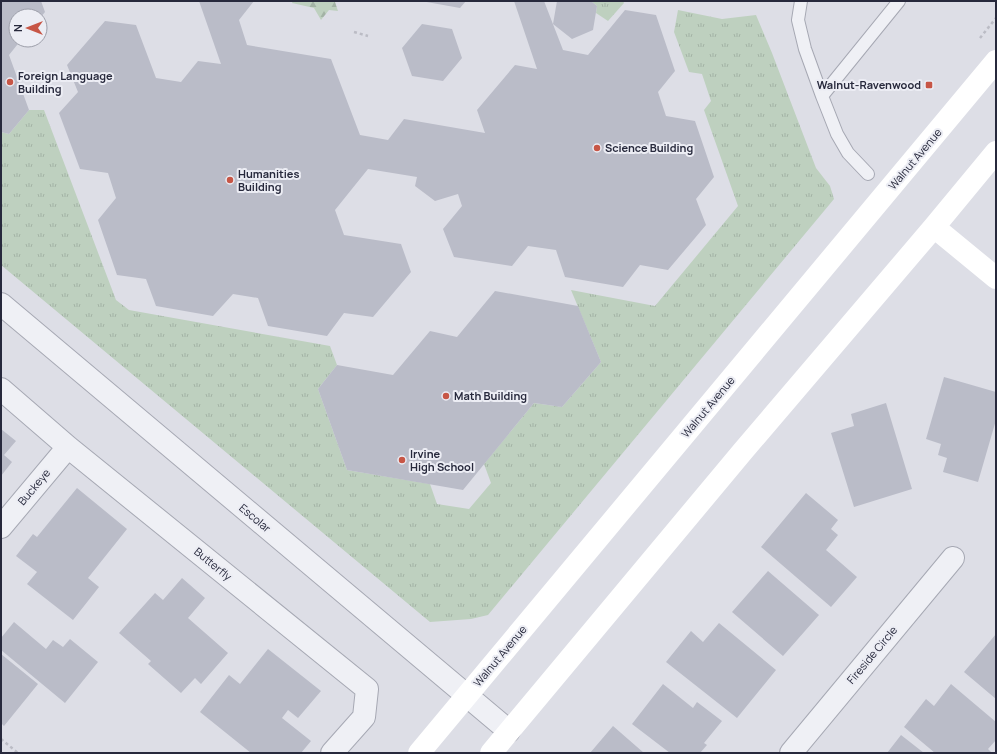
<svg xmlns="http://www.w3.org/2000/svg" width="997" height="754" font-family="Manrope,sans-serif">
	<defs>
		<pattern id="grass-tufts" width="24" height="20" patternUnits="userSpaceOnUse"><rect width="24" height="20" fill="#bed0bf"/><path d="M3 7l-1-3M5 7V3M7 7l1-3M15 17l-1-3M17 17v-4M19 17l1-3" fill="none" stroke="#a3b3a5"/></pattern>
		<pattern id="forest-firs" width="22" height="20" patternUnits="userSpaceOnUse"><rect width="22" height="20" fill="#bed0bf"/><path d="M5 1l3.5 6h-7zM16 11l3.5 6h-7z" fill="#a3b3a5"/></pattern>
	</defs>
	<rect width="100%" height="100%" fill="#dddee6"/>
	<path fill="url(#grass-tufts)" d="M 591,1 L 623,1 L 624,3 L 608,21 L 596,13 L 597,6 Z
		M 678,10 L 722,19 L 756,15 L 772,53 L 816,168 L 830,186 L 834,199 L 488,615 L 471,619 L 430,622 L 1,265 L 1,132 L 9,134 L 29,110 L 44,110 L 116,300 L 129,310 L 330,346 L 337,365 L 318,389 L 347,470 L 430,484 L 437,504 L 469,509 L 491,483 L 484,464 L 534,403 L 562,407 L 601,362 L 571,290 L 655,306 L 738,206 L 704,110 L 711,101 L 702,74 L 689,72 L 674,32 Z"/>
	<path fill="url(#forest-firs)" d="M 293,1 L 328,1 L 335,2 L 338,11 L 329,10 L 321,20 L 314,8 L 292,3 Z"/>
	<path fill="#babcc8" d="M 1,1 L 41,1 L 45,12 L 40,18 L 40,16 L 16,16 L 16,40 L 21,40 L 9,55 L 29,110 L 9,134 L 1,132 Z
		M 199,1 L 254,1 L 239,20 L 247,45 L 331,59 L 360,135 L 388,140 L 404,119 L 485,133 L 477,110 L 515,65 L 537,69 L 514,1 L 544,1 L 563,50 L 588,55 L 625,10 L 656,15 L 675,71 L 658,92 L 666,116 L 695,121 L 714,177 L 696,199 L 706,225 L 668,270 L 640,265 L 623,287 L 565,277 L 556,250 L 528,246 L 512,266 L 454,257 L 443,229 L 462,206 L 458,194 L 435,201 L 415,186 L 417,177 L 368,169 L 335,210 L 344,235 L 401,244 L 411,272 L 373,317 L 344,313 L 327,336 L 268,326 L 258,298 L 233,294 L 213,316 L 156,306 L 146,279 L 117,275 L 98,220 L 116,198 L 108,173 L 80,169 L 59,113 L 78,92 L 67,65 L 105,21 L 136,25 L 156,78 L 181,82 L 198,61 L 221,64 Z
		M 421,1 L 466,1 L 460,8 Z
		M 557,1 L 591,1 L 597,6 L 593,30 L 572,39 L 553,24 Z
		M 422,24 L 452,29 L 462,58 L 443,81 L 412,76 L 402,48 Z
		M 495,291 L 578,306 L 601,362 L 562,407 L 534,403 L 463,490 L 347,470 L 318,389 L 337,365 L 393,375 L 430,331 L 457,337 Z
		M 944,377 L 996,392 L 996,420 L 978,482 L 943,472 L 947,458 L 938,455 L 941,444 L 926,439 Z
		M 886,403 L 912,489 L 854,507 L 831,433 L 854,426 L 851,414 Z
		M 1,429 L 16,441 L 4,455 L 12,462 L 1,476 Z
		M 77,488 L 127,529 L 88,578 L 99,587 L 73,620 L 27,584 L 37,572 L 16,556 L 33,534 L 37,537 Z
		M 806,493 L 838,520 L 831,529 L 838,535 L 826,550 L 857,577 L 831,607 L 761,547 Z
		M 768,571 L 819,615 L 783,656 L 732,612 Z
		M 182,578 L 205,598 L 188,618 L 228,653 L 201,684 L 195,678 L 181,693 L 148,664 L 151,661 L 119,633 L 155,593 L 163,600 Z
		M 14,622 L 46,649 L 53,640 L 63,647 L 70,639 L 98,662 L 65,703 L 1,650 L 1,638 Z
		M 719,623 L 776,670 L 737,718 L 666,662 L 691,631 L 703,642 Z
		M 996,634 L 996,699 L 964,672 Z
		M 268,649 L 321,691 L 298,718 L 288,710 L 282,718 L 311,741 L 301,753 L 251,753 L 200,712 L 229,675 L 240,684 Z
		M 1,654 L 38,684 L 4,726 L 1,723 Z
		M 663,684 L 693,708 L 697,702 L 722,721 L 704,743 L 707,745 L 700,753 L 670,753 L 632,724 Z
		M 951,684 L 996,722 L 996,740 L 988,749 L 992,753 L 935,753 L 904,727 L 926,699 L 934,706 Z
		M 613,726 L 644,753 L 590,753 Z
		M 901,735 L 924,753 L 887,753 Z"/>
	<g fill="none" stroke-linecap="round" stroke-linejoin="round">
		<g stroke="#a6a8b3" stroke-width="14">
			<path id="lane" d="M 801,1 L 798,20 L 805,49 L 822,96 L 837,134 L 848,153 L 868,174
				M 822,96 L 899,1"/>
		</g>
		<g stroke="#a6a8b3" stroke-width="24">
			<path id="street" d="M 1,304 L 509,731
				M 1,389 L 68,447 L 367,689 L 364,717 L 332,753
				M 1,527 L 68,447
				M 791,753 L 953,558"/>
		</g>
		<path stroke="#bbbcc5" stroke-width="2.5" stroke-dasharray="3 3" stroke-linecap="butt" d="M 354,32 L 368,36
			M 980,38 L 996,18
			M 1,739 L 18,753"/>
		<use href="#lane" stroke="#eff0f5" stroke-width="12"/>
		<use href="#street" stroke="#eff0f5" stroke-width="22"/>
		<path stroke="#fff" stroke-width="22" d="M 934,227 L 996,278
			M 419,753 L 996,61
			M 491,753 L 743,451 L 934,227 L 996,152"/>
	</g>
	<g fill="#c75646" stroke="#ecedf4" stroke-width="1.5">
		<circle cx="10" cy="82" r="4"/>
		<rect x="925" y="81" width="8" height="8" rx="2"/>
		<circle cx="597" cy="148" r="4"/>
		<circle cx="230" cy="180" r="4"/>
		<circle cx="446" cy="396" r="4"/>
		<circle cx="402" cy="460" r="4"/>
	</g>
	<g text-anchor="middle" stroke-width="4" stroke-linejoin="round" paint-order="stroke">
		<g font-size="11" font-weight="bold" fill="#27293c" stroke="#ecedf4" text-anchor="start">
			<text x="18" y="80">Foreign Language<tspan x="18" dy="13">Building</tspan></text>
			<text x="921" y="89" text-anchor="end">Walnut-Ravenwood</text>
			<text x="605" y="152">Science Building</text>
			<text x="238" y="178">Humanities<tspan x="238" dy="13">Building</tspan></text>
			<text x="454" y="400">Math Building</text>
			<text x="410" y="458">Irvine<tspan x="410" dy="13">High School</tspan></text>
		</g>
		<g font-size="11" fill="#27293c" stroke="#ecedf4">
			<text transform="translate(915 159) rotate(-50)" y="4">Walnut Avenue</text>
			<text transform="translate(708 407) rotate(-50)" y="4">Walnut Avenue</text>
			<text transform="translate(34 487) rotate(-50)" y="4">Buckeye</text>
			<text transform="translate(255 518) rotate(40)" y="4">Escolar</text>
			<text transform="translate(213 564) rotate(39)" y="4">Butterfly</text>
			<text transform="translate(872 655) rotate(-50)" y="4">Fireside Circle</text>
			<text transform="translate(500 656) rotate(-50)" y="4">Walnut Avenue</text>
		</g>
	</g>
	<rect width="997" height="754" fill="none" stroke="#27293c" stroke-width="4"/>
	<g transform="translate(28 28) rotate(270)"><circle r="19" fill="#ecedf4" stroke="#9d9faa"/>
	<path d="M0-3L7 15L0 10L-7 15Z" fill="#c75646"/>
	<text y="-6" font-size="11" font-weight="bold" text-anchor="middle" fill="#27293c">N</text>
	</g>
</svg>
